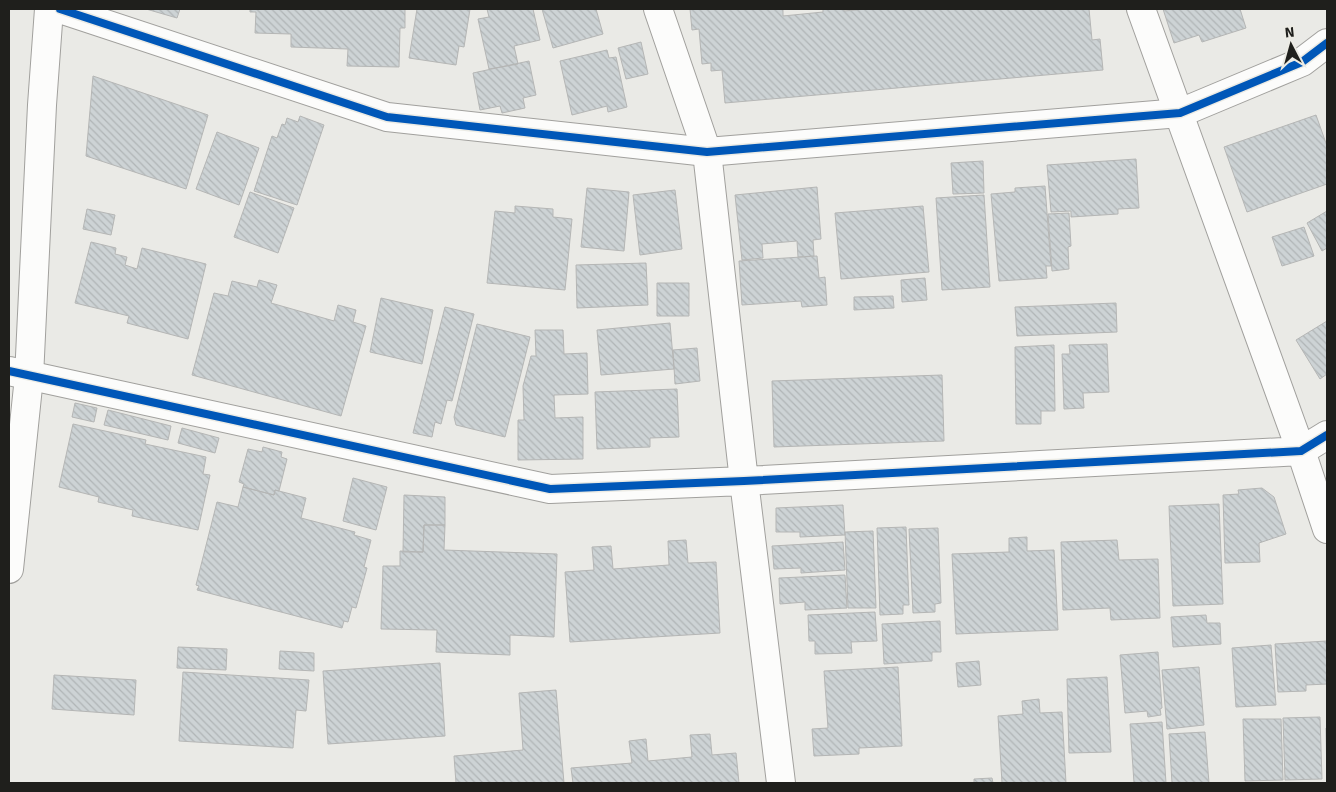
<svg xmlns="http://www.w3.org/2000/svg" width="1336" height="792" font-family="Signika,sans-serif">
	<defs>
		<pattern id="building-back-hatch" width="6" height="6" patternUnits="userSpaceOnUse" patternTransform="scale(1.25)"><rect width="6" height="6" fill="#cdd3d5"/><path d="M-1 5l2 2M0 0l6 6M5-1l2 2" fill="none" stroke="#b0b5b6"/></pattern>
	</defs>
	<rect width="100%" height="100%" fill="#eaeae6"/>
	<path fill="url(#building-back-hatch)" stroke="#b5b6b5" d="M 146,9 L 180,9 L 177,18 Z
		M 250,9 L 405,9 L 405,28 L 400,28 L 399,67 L 347,66 L 348,49 L 291,47 L 291,34 L 255,33 L 256,12 L 250,12 Z
		M 417,9 L 470,9 L 464,47 L 459,46 L 456,65 L 409,58 Z
		M 487,9 L 533,9 L 540,40 L 514,46 L 518,64 L 489,69 L 478,19 L 489,17 Z
		M 542,9 L 596,9 L 603,34 L 553,48 Z
		M 690,9 L 783,9 L 783,16 L 823,12 L 823,9 L 844,9 L 844,11 L 867,9 L 1089,9 L 1092,40 L 1100,39 L 1103,70 L 725,103 L 722,70 L 711,71 L 711,63 L 702,64 L 699,29 L 692,30 Z
		M 1163,9 L 1240,9 L 1246,28 L 1202,42 L 1199,35 L 1174,43 Z
		M 641,42 L 648,74 L 626,79 L 618,48 Z
		M 607,50 L 609,58 L 616,57 L 627,107 L 608,112 L 607,106 L 572,115 L 560,61 Z
		M 529,61 L 536,95 L 523,98 L 525,108 L 502,113 L 500,106 L 480,110 L 473,73 Z
		M 93,76 L 208,115 L 186,189 L 86,156 Z
		M 1316,115 L 1327,146 L 1327,184 L 1247,212 L 1224,147 Z
		M 300,116 L 324,125 L 297,205 L 254,191 L 272,136 L 277,138 L 282,124 L 285,125 L 287,118 L 298,122 Z
		M 217,132 L 259,148 L 239,205 L 196,189 Z
		M 1136,159 L 1139,208 L 1118,209 L 1118,214 L 1071,217 L 1071,211 L 1051,212 L 1047,165 Z
		M 983,161 L 984,193 L 953,194 L 951,163 Z
		M 1045,186 L 1051,266 L 1046,266 L 1047,278 L 999,281 L 991,194 L 1015,192 L 1015,188 Z
		M 817,187 L 821,239 L 813,240 L 814,256 L 798,257 L 797,241 L 762,244 L 763,258 L 742,260 L 735,195 Z
		M 587,188 L 629,192 L 624,251 L 581,247 Z
		M 675,190 L 682,249 L 640,255 L 633,195 Z
		M 250,192 L 294,208 L 278,253 L 234,237 Z
		M 984,195 L 990,287 L 942,290 L 936,198 Z
		M 515,206 L 553,209 L 553,217 L 572,219 L 565,290 L 487,283 L 495,211 L 515,213 Z
		M 923,206 L 929,272 L 841,279 L 835,213 Z
		M 87,209 L 115,215 L 111,235 L 83,229 Z
		M 1327,211 L 1327,248 L 1322,251 L 1307,223 Z
		M 1069,213 L 1071,246 L 1068,247 L 1069,269 L 1052,271 L 1048,214 Z
		M 1304,227 L 1314,256 L 1282,266 L 1272,237 Z
		M 91,242 L 116,248 L 115,254 L 127,257 L 125,265 L 137,269 L 142,248 L 206,264 L 188,339 L 127,323 L 129,316 L 75,303 Z
		M 817,256 L 819,278 L 825,277 L 827,305 L 802,307 L 801,301 L 742,305 L 739,261 Z
		M 646,263 L 648,305 L 577,308 L 576,265 Z
		M 925,278 L 927,300 L 902,302 L 901,280 Z
		M 259,280 L 277,285 L 271,303 L 334,321 L 338,305 L 356,310 L 353,322 L 366,326 L 341,416 L 192,375 L 214,293 L 228,296 L 232,281 L 257,287 Z
		M 657,283 L 689,283 L 689,316 L 657,316 Z
		M 893,296 L 894,308 L 854,310 L 854,297 Z
		M 381,298 L 433,310 L 422,364 L 370,352 Z
		M 1116,303 L 1117,332 L 1017,336 L 1015,307 Z
		M 445,307 L 474,314 L 452,401 L 447,400 L 441,424 L 435,422 L 432,437 L 413,433 Z
		M 1327,321 L 1327,374 L 1320,379 L 1296,340 Z
		M 670,323 L 674,369 L 601,375 L 597,330 Z
		M 477,324 L 530,337 L 505,437 L 456,425 L 454,417 Z
		M 535,330 L 563,330 L 564,354 L 587,353 L 588,394 L 554,395 L 555,418 L 583,417 L 583,459 L 518,460 L 518,420 L 524,420 L 523,386 L 531,356 L 536,356 Z
		M 1107,344 L 1109,392 L 1083,393 L 1084,408 L 1064,409 L 1062,354 L 1070,354 L 1069,345 Z
		M 1054,345 L 1055,411 L 1041,411 L 1041,424 L 1016,424 L 1015,347 Z
		M 697,348 L 700,381 L 675,384 L 673,350 Z
		M 942,375 L 944,441 L 774,447 L 772,381 Z
		M 677,389 L 679,437 L 650,438 L 650,447 L 597,449 L 595,392 Z
		M 75,403 L 97,408 L 94,422 L 72,417 Z
		M 108,410 L 171,426 L 168,440 L 104,425 Z
		M 73,424 L 146,440 L 145,444 L 206,457 L 203,474 L 210,475 L 198,530 L 132,516 L 133,510 L 98,502 L 99,497 L 59,487 Z
		M 182,428 L 219,438 L 215,453 L 178,443 Z
		M 263,447 L 282,452 L 281,457 L 287,459 L 279,491 L 275,490 L 274,495 L 243,487 L 244,484 L 239,482 L 248,449 L 262,452 Z
		M 353,478 L 387,487 L 376,530 L 343,521 Z
		M 243,487 L 274,495 L 275,490 L 306,498 L 301,518 L 355,532 L 354,535 L 371,540 L 364,567 L 367,568 L 356,608 L 352,607 L 348,622 L 344,621 L 342,628 L 197,590 L 199,586 L 196,585 L 217,502 L 238,507 Z
		M 1262,488 L 1274,497 L 1286,534 L 1259,543 L 1260,562 L 1225,563 L 1223,495 L 1239,494 L 1238,490 Z
		M 404,495 L 445,497 L 445,525 L 424,525 L 423,552 L 403,552 Z
		M 1219,504 L 1223,604 L 1173,606 L 1169,506 Z
		M 843,505 L 845,535 L 800,537 L 800,532 L 776,532 L 776,508 Z
		M 424,525 L 445,525 L 444,550 L 557,554 L 554,637 L 510,635 L 510,655 L 436,652 L 437,630 L 381,629 L 383,566 L 400,566 L 400,551 L 423,552 Z
		M 906,527 L 909,605 L 903,605 L 903,614 L 880,615 L 877,528 Z
		M 938,528 L 941,603 L 935,604 L 935,612 L 913,613 L 909,529 Z
		M 873,531 L 876,608 L 848,608 L 845,532 Z
		M 1027,537 L 1027,551 L 1054,550 L 1058,630 L 956,634 L 952,554 L 1009,552 L 1009,538 Z
		M 686,540 L 688,563 L 716,562 L 720,633 L 570,642 L 565,572 L 594,570 L 592,547 L 611,546 L 613,569 L 669,565 L 668,541 Z
		M 1117,540 L 1119,560 L 1158,559 L 1160,618 L 1111,620 L 1110,608 L 1063,610 L 1061,542 Z
		M 843,542 L 845,570 L 801,573 L 801,568 L 774,569 L 772,546 Z
		M 845,575 L 847,608 L 805,610 L 805,602 L 780,604 L 779,578 Z
		M 875,612 L 877,641 L 851,642 L 852,653 L 815,654 L 815,641 L 809,641 L 808,615 Z
		M 1206,615 L 1207,623 L 1220,623 L 1221,644 L 1173,647 L 1171,617 Z
		M 940,621 L 941,652 L 932,652 L 932,661 L 884,664 L 882,624 Z
		M 1327,641 L 1327,684 L 1306,685 L 1306,691 L 1278,692 L 1275,644 Z
		M 1271,645 L 1276,705 L 1236,707 L 1232,648 Z
		M 178,647 L 227,649 L 226,670 L 177,668 Z
		M 280,651 L 314,653 L 314,671 L 279,669 Z
		M 1158,652 L 1162,708 L 1160,709 L 1161,715 L 1148,717 L 1147,711 L 1125,713 L 1120,655 Z
		M 979,661 L 981,685 L 958,687 L 956,663 Z
		M 440,663 L 445,736 L 328,744 L 323,671 Z
		M 898,667 L 902,746 L 859,748 L 859,754 L 814,756 L 812,729 L 828,728 L 824,671 Z
		M 1199,667 L 1204,725 L 1167,729 L 1162,670 Z
		M 183,672 L 309,680 L 306,711 L 296,710 L 293,748 L 179,741 Z
		M 54,675 L 136,680 L 134,715 L 52,709 Z
		M 1107,677 L 1111,752 L 1069,753 L 1067,679 Z
		M 556,690 L 564,783 L 456,783 L 454,756 L 523,750 L 519,693 Z
		M 1039,699 L 1040,713 L 1062,712 L 1066,783 L 1002,783 L 998,716 L 1023,714 L 1022,701 Z
		M 1320,717 L 1322,779 L 1285,780 L 1283,718 Z
		M 1243,719 L 1281,719 L 1283,780 L 1245,781 Z
		M 1162,722 L 1166,783 L 1134,783 L 1130,724 Z
		M 1326,728 L 1327,728 L 1327,783 Z
		M 1205,732 L 1209,783 L 1172,783 L 1169,734 Z
		M 710,734 L 712,755 L 736,753 L 739,783 L 573,783 L 571,768 L 632,763 L 629,741 L 646,739 L 648,761 L 692,757 L 690,735 Z
		M 992,778 L 993,783 L 974,783 L 974,779 Z"/>
	<g fill="none" stroke-linecap="round" stroke-linejoin="round">
		<g stroke="#a1a09d" stroke-width="30">
			<path id="minor" d="M 658,9 L 707,152 L 744,481 L 781,783
				M 1141,9 L 1301,451 L 1327,529
				M 9,371 L 550,489 L 744,481 L 1301,451 L 1327,435"/>
		</g>
		<g stroke="#a1a09d" stroke-width="30">
			<path id="tertiary" d="M 60,9 L 387,117 L 707,152 L 1180,113 L 1302,62 L 1327,43
				M 9,569 L 29,377 L 42,105 L 49,9"/>
		</g>
		<use href="#minor" stroke="#fcfcfb" stroke-width="28"/>
		<use href="#tertiary" stroke="#fcfcfb" stroke-width="28"/>
		<g stroke="#ecebe4" stroke-width="11">
			<path id="cycleway" d="M 60,9 L 387,117 L 707,152 L 1180,113 L 1302,62 L 1327,43
				M 9,371 L 550,489 L 744,481 L 1301,451 L 1327,435"/>
		</g>
		<use href="#cycleway" stroke="#0057b8" stroke-width="8"/>
	</g>
	<rect width="1336" height="792" fill="none" stroke="#1f1f1c" stroke-width="20"/>
	<g transform="translate(1291 45) rotate(354)" stroke="#ecebe4" stroke-width="4" paint-order="stroke">
	<path d="M0-4L9 19L0 12L-9 19Z" fill="#1f1f1c"/>
	<text y="-8" font-size="14" font-weight="bold" text-anchor="middle" fill="#1f1f1c">N</text>
	</g>
</svg>
